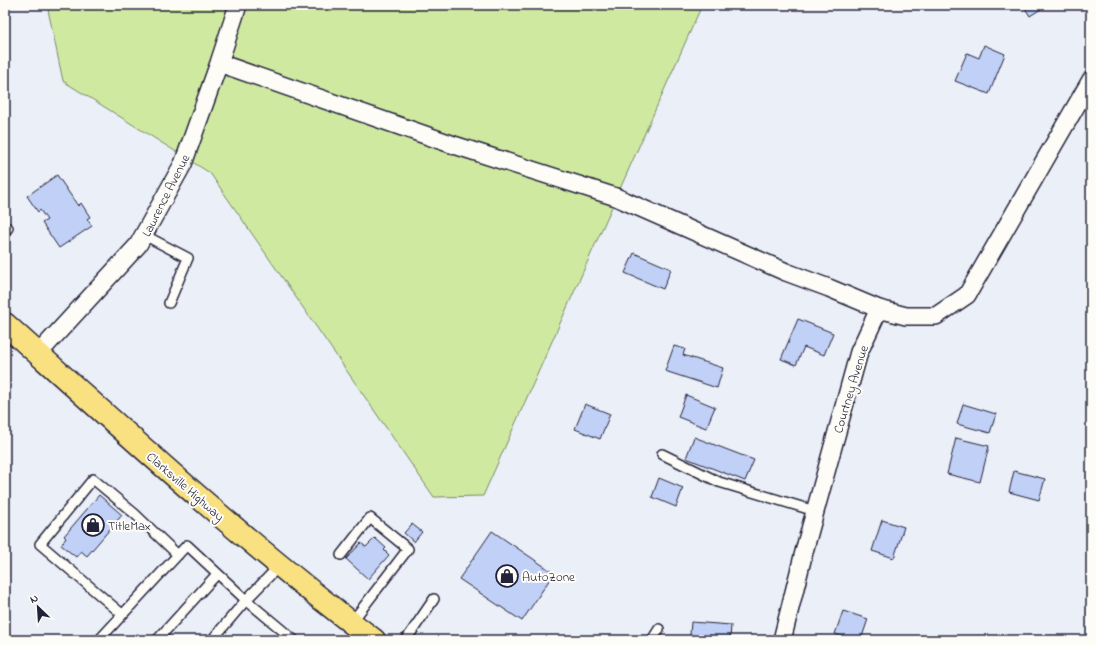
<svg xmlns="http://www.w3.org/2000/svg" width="1096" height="645" font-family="'Indie Flower',sans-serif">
	<rect width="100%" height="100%" fill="#ebeff7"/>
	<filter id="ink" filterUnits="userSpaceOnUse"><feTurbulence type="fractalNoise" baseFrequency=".025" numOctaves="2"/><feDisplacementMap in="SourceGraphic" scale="8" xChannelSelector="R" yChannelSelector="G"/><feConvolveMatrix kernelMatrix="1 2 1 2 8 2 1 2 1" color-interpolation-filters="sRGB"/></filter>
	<g filter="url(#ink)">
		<path fill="#cfeaa0" stroke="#78866e" d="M 47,5 L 702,5 L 483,496 L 434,497 L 210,173 L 63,81 Z"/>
		<path fill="#c0d0f6" stroke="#22223b" d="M 1023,5 L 1047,5 L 1030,16 Z
			M 984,45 L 1005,54 L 989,94 L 955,81 L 967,53 L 979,58 Z
			M 57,175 L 78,206 L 81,203 L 90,217 L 87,219 L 92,226 L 59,248 L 42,223 L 47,220 L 40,210 L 38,212 L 27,196 Z
			M 634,253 L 671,269 L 663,289 L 625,273 Z
			M 798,319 L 833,333 L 824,355 L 804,347 L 796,365 L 781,359 Z
			M 674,346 L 685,349 L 683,355 L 723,368 L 717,388 L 665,371 Z
			M 686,395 L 715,407 L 706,428 L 678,417 Z
			M 585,404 L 610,414 L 600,439 L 575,429 Z
			M 963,404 L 996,414 L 990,433 L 957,424 Z
			M 694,437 L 754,460 L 745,481 L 686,458 Z
			M 956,438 L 989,446 L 980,482 L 947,474 Z
			M 1014,471 L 1045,479 L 1039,500 L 1009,492 Z
			M 659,478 L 683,488 L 676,507 L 652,497 Z
			M 99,495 L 122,515 L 87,556 L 81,551 L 76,557 L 61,545 L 66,538 L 64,536 Z
			M 882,520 L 904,527 L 894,558 L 872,551 Z
			M 412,524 L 422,532 L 414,542 L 404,533 Z
			M 492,531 L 554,573 L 522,621 L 459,579 Z
			M 375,538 L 386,548 L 384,550 L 389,555 L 368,579 L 346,559 L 361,543 L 366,547 Z
			M 843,611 L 868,619 L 861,640 L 854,640 L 835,634 Z
			M 691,622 L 731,625 L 730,640 L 699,640 L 699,636 L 690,635 Z"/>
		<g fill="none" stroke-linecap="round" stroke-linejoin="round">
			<g stroke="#22223b" stroke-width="12">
				<path id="lane" d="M 5,231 L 8,228
					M 144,235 L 188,258 L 169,303
					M 662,454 L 719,482 L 815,511
					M 341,555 L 370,518 L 408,549 L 351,623
					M 122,614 L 40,544 L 93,479 L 135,514 L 178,555
					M 99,640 L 187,545 L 246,600 L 294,640
					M 157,640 L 217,574
					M 212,640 L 246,600 L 279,566
					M 406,640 L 434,599
					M 652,640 L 659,629"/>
			</g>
			<g stroke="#22223b" stroke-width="20">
				<path id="street" d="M 219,63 L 451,144 L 616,197 L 786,272 L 829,288 L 879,309
					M 38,354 L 138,245 L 183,164 L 219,63 L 238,5
					M 782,640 L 805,548 L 859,352 L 879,309 L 906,316 L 936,316 L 967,295 L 1091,80"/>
			</g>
			<g stroke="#22223b" stroke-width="25">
				<path id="primary" d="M 5,324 C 125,432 244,542 374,640"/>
			</g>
			<use href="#lane" stroke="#fdfcf7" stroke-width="9"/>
			<use href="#street" stroke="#fdfcf7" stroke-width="17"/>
			<use href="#primary" stroke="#f9e181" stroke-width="22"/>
		</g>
	</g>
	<defs>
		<g id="shop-ring" transform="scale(1.15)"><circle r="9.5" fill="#fdfcf7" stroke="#22223b" stroke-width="1.5"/><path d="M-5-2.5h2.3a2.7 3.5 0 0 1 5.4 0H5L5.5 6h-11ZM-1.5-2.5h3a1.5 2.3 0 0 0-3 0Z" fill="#22223b"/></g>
	</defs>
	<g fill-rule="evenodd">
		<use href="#shop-ring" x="93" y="525"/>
		<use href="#shop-ring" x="507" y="576"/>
	</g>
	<g text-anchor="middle" stroke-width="4" stroke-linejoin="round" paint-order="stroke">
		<g font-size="13" fill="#22223b" stroke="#fdfcf7">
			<text transform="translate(165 195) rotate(-63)" y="5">Lawrence Avenue</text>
			<text transform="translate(850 389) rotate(-73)" y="5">Courtney Avenue</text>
			<text transform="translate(186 486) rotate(41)" y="5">Clarksville Highway</text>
		</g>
		<g font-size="13" fill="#22223b" stroke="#fdfcf7" text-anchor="start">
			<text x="108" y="530">TitleMax</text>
			<text x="522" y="581">AutoZone</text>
		</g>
	</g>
	<rect width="1096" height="645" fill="none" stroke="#fdfcf7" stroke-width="20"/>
	<rect x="10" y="10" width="1076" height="625" fill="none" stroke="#22223b" stroke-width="1.5" filter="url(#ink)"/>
	<g transform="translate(38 607) rotate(335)" stroke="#fdfcf7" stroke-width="3" paint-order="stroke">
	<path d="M0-3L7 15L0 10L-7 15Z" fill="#22223b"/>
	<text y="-6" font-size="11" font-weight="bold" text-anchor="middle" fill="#22223b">N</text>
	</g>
</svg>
